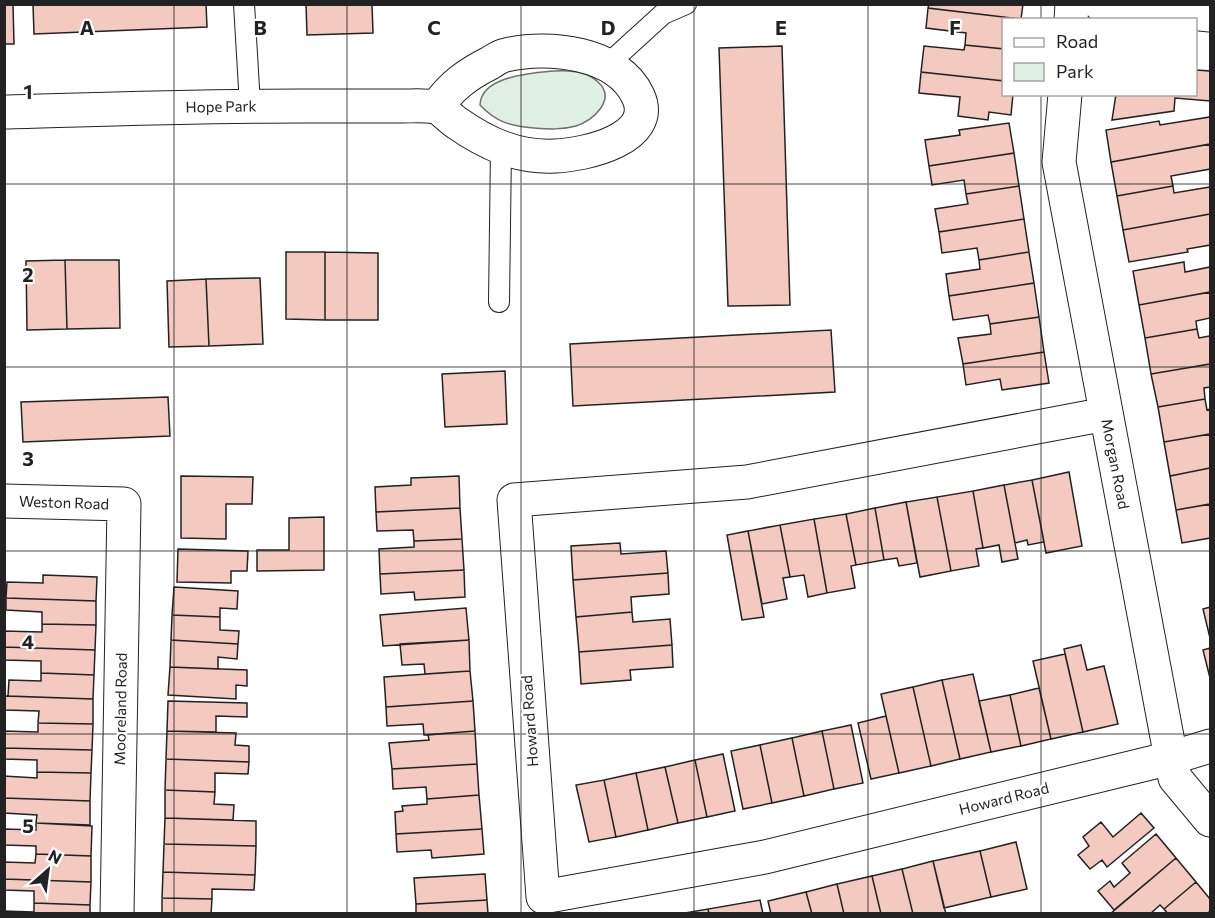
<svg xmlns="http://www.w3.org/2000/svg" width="1215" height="918" font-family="Commissioner,sans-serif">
	<rect width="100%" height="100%" fill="#fff"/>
	<path fill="#e0efe3" stroke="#6f6f6f" stroke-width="1.5" d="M 554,71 C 568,70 587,71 598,82 C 617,99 593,121 576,126 C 562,130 548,129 534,128 C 510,126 496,122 480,105 C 481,76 532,73 554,71 Z"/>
	<path fill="#f3c9c0" stroke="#222" stroke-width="1.5" d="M 4,4 L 13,4 L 14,44 L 4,44 Z
		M 33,4 L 206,4 L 207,27 L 34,34 Z
		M 306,4 L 372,4 L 373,33 L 307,35 Z
		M 929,4 L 1023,4 L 1021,19 L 928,8 Z
		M 928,8 L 1021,19 L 1021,20 L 1004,20 L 1004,49 L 965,45 L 966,33 L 926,28 Z
		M 965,45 L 1004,49 L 1004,81 L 921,72 L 924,46 L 964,50 Z
		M 782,46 L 790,305 L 728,306 L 719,48 Z
		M 1196,70 L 1210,71 L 1210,101 L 1175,98 L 1174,111 L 1112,120 L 1116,94 L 1196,94 Z
		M 921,72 L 1004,81 L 1004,94 L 1013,94 L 1011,115 L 989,112 L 988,120 L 958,116 L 960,97 L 919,93 Z
		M 1210,117 L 1210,144 L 1111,162 L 1106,130 L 1159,121 L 1160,125 Z
		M 1009,123 L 1014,153 L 929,166 L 925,140 L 960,135 L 959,130 Z
		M 1210,144 L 1210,169 L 1171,176 L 1173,186 L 1117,196 L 1111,162 Z
		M 1014,153 L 1019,186 L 966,194 L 964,180 L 932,185 L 929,166 Z
		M 1019,186 L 1024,219 L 939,232 L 935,209 L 968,204 L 966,194 Z
		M 1173,186 L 1174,193 L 1210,187 L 1210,214 L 1123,230 L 1117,196 Z
		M 1210,214 L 1210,245 L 1187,249 L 1188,252 L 1129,262 L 1123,230 Z
		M 1024,219 L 1029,252 L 979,260 L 977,248 L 942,253 L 939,232 Z
		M 286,252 L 325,252 L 325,320 L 286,319 Z
		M 325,252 L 378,253 L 378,320 L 325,320 Z
		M 1029,252 L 1034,283 L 949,296 L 946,274 L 980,269 L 979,260 Z
		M 65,260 L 67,329 L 27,330 L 26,261 Z
		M 65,260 L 119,260 L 120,328 L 67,329 Z
		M 1184,262 L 1185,272 L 1210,267 L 1210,292 L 1139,305 L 1133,271 Z
		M 260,278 L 263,344 L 209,346 L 206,279 Z
		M 206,279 L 209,346 L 169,347 L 167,281 Z
		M 1034,283 L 1039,317 L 990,324 L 988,315 L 953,320 L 949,296 Z
		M 1210,292 L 1210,318 L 1196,321 L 1197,329 L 1145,338 L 1139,305 Z
		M 1039,317 L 1044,352 L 963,364 L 958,338 L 991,334 L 990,324 Z
		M 1197,329 L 1199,338 L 1210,336 L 1210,364 L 1151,374 L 1145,338 Z
		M 831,330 L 835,392 L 573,406 L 570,344 Z
		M 1044,352 L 1049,383 L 1002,390 L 1000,379 L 966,385 L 963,364 Z
		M 1210,364 L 1210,387 L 1204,388 L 1205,399 L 1158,407 L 1151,374 Z
		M 505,371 L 507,424 L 445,427 L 442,374 Z
		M 168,397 L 170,436 L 23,442 L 21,402 Z
		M 1205,399 L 1207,410 L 1210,409 L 1210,434 L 1164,442 L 1158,407 Z
		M 1210,434 L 1210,468 L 1170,476 L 1164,442 Z
		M 1210,468 L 1210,504 L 1176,510 L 1170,476 Z
		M 1069,472 L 1082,546 L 1046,553 L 1032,480 Z
		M 181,476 L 253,477 L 252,504 L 226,504 L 226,539 L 181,538 Z
		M 459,476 L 460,508 L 376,512 L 375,487 L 411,485 L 411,478 Z
		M 1032,480 L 1044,542 L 1028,545 L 1027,540 L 1015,543 L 1004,485 Z
		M 1004,485 L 1018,559 L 1002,562 L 999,545 L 983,548 L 973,491 Z
		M 973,491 L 983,548 L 976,549 L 979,566 L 951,571 L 937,497 Z
		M 937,497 L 951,571 L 920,577 L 906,502 Z
		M 906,502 L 917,563 L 899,566 L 897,558 L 884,560 L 875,508 Z
		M 1210,504 L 1210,538 L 1182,543 L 1176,510 Z
		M 460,508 L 462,539 L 414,541 L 413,530 L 377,531 L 376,512 Z
		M 875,508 L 884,560 L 856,565 L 846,514 Z
		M 846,514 L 856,565 L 851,566 L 855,588 L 827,593 L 814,519 Z
		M 324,517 L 324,570 L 257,571 L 257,550 L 289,550 L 289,518 Z
		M 814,519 L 827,593 L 808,597 L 804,575 L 790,577 L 780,525 Z
		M 780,525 L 790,577 L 783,578 L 787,599 L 762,604 L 748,531 Z
		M 748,531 L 764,617 L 742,620 L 727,535 Z
		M 462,539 L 464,570 L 380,574 L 379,549 L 414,547 L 414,541 Z
		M 620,543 L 621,554 L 666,551 L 668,573 L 573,580 L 571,546 Z
		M 178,549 L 248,551 L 247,571 L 231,571 L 231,583 L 177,582 Z
		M 464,570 L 465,597 L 415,600 L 414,592 L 381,594 L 380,574 Z
		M 668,573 L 669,594 L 631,597 L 632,612 L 576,617 L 573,580 Z
		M 43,575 L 97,577 L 96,601 L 6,598 L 7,582 L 43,583 Z
		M 174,587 L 238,591 L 237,609 L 220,608 L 220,617 L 172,615 Z
		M 6,598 L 96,601 L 96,625 L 42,624 L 42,612 L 6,610 Z
		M 1210,607 L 1210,638 L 1203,609 Z
		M 466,608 L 469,640 L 383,646 L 380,615 Z
		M 632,612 L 633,622 L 670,619 L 672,645 L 579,652 L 576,617 Z
		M 172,615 L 220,617 L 220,630 L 239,631 L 238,644 L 171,640 Z
		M 42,624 L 96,625 L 95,650 L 4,647 L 4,631 L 42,632 Z
		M 171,640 L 238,644 L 237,659 L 218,657 L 218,669 L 170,667 Z
		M 469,640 L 470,671 L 425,674 L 424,664 L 402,665 L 400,644 Z
		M 672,645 L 673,667 L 630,670 L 631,680 L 581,684 L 579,652 Z
		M 1081,645 L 1087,670 L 1104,666 L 1118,724 L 1083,732 L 1064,649 Z
		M 4,647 L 95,650 L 94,675 L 41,673 L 41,661 L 4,660 Z
		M 1210,648 L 1210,678 L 1203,650 Z
		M 1065,654 L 1083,732 L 1051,739 L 1033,661 Z
		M 170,667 L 247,670 L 247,686 L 236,685 L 236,699 L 168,695 Z
		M 470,671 L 473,701 L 386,707 L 384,677 Z
		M 41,673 L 94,675 L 93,699 L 8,696 L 9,680 L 41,681 Z
		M 973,674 L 991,752 L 960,759 L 942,680 Z
		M 942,680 L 960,759 L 931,766 L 913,687 Z
		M 913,687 L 931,766 L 899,773 L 881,694 Z
		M 1039,688 L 1051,739 L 1021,746 L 1010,695 Z
		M 1010,695 L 1021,746 L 991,752 L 979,701 Z
		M 4,696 L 93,699 L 93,724 L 38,723 L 39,711 L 4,710 Z
		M 168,701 L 247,703 L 247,717 L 216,716 L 216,732 L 167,731 Z
		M 473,701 L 475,731 L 424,735 L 423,724 L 387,726 L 386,707 Z
		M 886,716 L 899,773 L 871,779 L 858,723 Z
		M 38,723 L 93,724 L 92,750 L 4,748 L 4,731 L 38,732 Z
		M 851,725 L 863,783 L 834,789 L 822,731 Z
		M 167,731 L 236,733 L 235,745 L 249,746 L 249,762 L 166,759 Z
		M 475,731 L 477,764 L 392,769 L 389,743 L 429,740 L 428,735 Z
		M 822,731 L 834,789 L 804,796 L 792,738 Z
		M 792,738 L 804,796 L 772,803 L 760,745 Z
		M 760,745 L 772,803 L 743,809 L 731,751 Z
		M 4,748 L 92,750 L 91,773 L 37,772 L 37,760 L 4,759 Z
		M 723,754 L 735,811 L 707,817 L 695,760 Z
		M 166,759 L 249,762 L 248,774 L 215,773 L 215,792 L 165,790 Z
		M 695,760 L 707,817 L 678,823 L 665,767 Z
		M 477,764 L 479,795 L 427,799 L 426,787 L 393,789 L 392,769 Z
		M 665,767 L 678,823 L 648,830 L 636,773 Z
		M 37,772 L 91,773 L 90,801 L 4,798 L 4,776 L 37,778 Z
		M 636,773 L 648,830 L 616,837 L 604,780 Z
		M 604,780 L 616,837 L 589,842 L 576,785 Z
		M 165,790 L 215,792 L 214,804 L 234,805 L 233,820 L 165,818 Z
		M 479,795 L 482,829 L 396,834 L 395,812 L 403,811 L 402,806 L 427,804 L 427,799 Z
		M 4,798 L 90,801 L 90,825 L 36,823 L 37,815 L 4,813 Z
		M 1141,813 L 1154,828 L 1107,867 L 1102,860 L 1090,869 L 1078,855 L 1089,846 L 1083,837 L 1101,822 L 1113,837 Z
		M 165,818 L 256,821 L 256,846 L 164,844 Z
		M 36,823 L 92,826 L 91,856 L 36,854 L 36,846 L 4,845 L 4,829 L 36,830 Z
		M 482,829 L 484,854 L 432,858 L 431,850 L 397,852 L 396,834 Z
		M 1156,834 L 1176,858 L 1114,910 L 1098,891 L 1110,881 L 1114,887 L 1130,873 L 1122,863 Z
		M 1016,842 L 1027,889 L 991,897 L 980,851 Z
		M 164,844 L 256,846 L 255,875 L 163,872 Z
		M 980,851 L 991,897 L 944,908 L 933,861 Z
		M 36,854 L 91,856 L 91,882 L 4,879 L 4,862 L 35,863 Z
		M 1176,858 L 1196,882 L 1164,909 L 1160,905 L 1150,914 L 1110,914 Z
		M 933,861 L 946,914 L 913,914 L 902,869 Z
		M 902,869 L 913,914 L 881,914 L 872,876 Z
		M 163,872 L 255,875 L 254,890 L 212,889 L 212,899 L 162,898 Z
		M 485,874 L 487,900 L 416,904 L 414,878 Z
		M 872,876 L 881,914 L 844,914 L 837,884 Z
		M 4,879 L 91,882 L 90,905 L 34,903 L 34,891 L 4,890 Z
		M 1196,882 L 1210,899 L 1210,911 L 1207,914 L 1168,914 L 1164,909 Z
		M 837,884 L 844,914 L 812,914 L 806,892 Z
		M 806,892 L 812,914 L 771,914 L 768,901 Z
		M 162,898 L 212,899 L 211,914 L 162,914 Z
		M 487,900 L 488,914 L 416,914 L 416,904 Z
		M 760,900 L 763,914 L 709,914 L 708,909 Z
		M 34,903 L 90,905 L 90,914 L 4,914 L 4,911 L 34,912 Z
		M 708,909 L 709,914 L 679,914 Z"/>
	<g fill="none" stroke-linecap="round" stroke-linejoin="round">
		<g stroke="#222" stroke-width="22">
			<path id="lane" d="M 244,4 L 250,105
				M 607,65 L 663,14 L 686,4
				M 499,302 L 501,148"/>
		</g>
		<g stroke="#222" stroke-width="35">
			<path id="street" d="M 1100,4 L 1210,15
				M 1071,20 L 1072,4
				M 1065,94 L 1059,162 L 1171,758 L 1175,778 L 1210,820
				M 4,112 C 112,109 220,105 328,106 C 353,106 378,106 403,106 C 413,106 425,105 435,107 C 442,108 450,119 457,123 C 487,144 518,158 555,156 C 584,155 658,139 638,96 C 618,52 548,45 506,55 C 500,56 495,60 490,63 C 468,74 451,86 437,107
				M 1106,414 L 747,482 L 514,500 L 543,897 L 765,857 L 1171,758 L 1210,746
				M 4,501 L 124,504 L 117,914"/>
		</g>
		<use href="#lane" stroke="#fff" stroke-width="20"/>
		<use href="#street" stroke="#fff" stroke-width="33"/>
	</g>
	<path fill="none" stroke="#222" stroke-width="1.5" stroke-opacity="0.55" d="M 174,4 L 174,914M 347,4 L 347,914M 521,4 L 521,914M 694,4 L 694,914M 868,4 L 868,914M 1041,4 L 1041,20M 1041,94 L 1041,914M 4,184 L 1210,184M 4,367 L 1210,367M 4,551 L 1210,551M 4,734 L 1210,734"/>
	<g text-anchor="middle" stroke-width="4.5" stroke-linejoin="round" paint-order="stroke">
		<g font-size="15" fill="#222" stroke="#fff">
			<text transform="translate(221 107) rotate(-1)" y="5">Hope Park</text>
			<text transform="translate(1115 464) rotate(79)" y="5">Morgan Road</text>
			<text transform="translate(64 503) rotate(2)" y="5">Weston Road</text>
			<text transform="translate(121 709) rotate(-89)" y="5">Mooreland Road</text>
			<text transform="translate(530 721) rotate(-94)" y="5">Howard Road</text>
			<text transform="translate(1004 799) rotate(-14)" y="5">Howard Road</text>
		</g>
	</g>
	<g font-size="20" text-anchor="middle" font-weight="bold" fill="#222" stroke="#fff" stroke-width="4.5" stroke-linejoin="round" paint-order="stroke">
		<text x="87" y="35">A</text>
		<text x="260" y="35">B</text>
		<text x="434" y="35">C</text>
		<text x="608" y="35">D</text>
		<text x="781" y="35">E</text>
		<text x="955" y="35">F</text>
		<text x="28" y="99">1</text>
		<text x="28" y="282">2</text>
		<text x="28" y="466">3</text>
		<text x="28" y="649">4</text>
		<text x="28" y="833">5</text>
	</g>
	<rect width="1215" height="918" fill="none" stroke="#222222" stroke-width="12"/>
	<rect x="1002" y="18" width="195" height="78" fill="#ffffff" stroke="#a7a7a7" stroke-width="1.5"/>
	<rect x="1014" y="38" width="30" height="9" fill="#ffffff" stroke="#a7a7a7" stroke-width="1.5"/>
	<text x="1056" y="48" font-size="18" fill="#222222">Road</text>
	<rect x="1014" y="63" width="30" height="18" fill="#e0efe3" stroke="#a7a7a7" stroke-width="1.5"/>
	<text x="1056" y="78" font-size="18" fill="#222222">Park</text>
	<g transform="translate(48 870) rotate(28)" stroke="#ffffff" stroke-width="4.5" paint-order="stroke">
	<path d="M0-4.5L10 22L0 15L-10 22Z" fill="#222222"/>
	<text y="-9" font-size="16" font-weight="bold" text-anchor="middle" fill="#222222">N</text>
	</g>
</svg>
